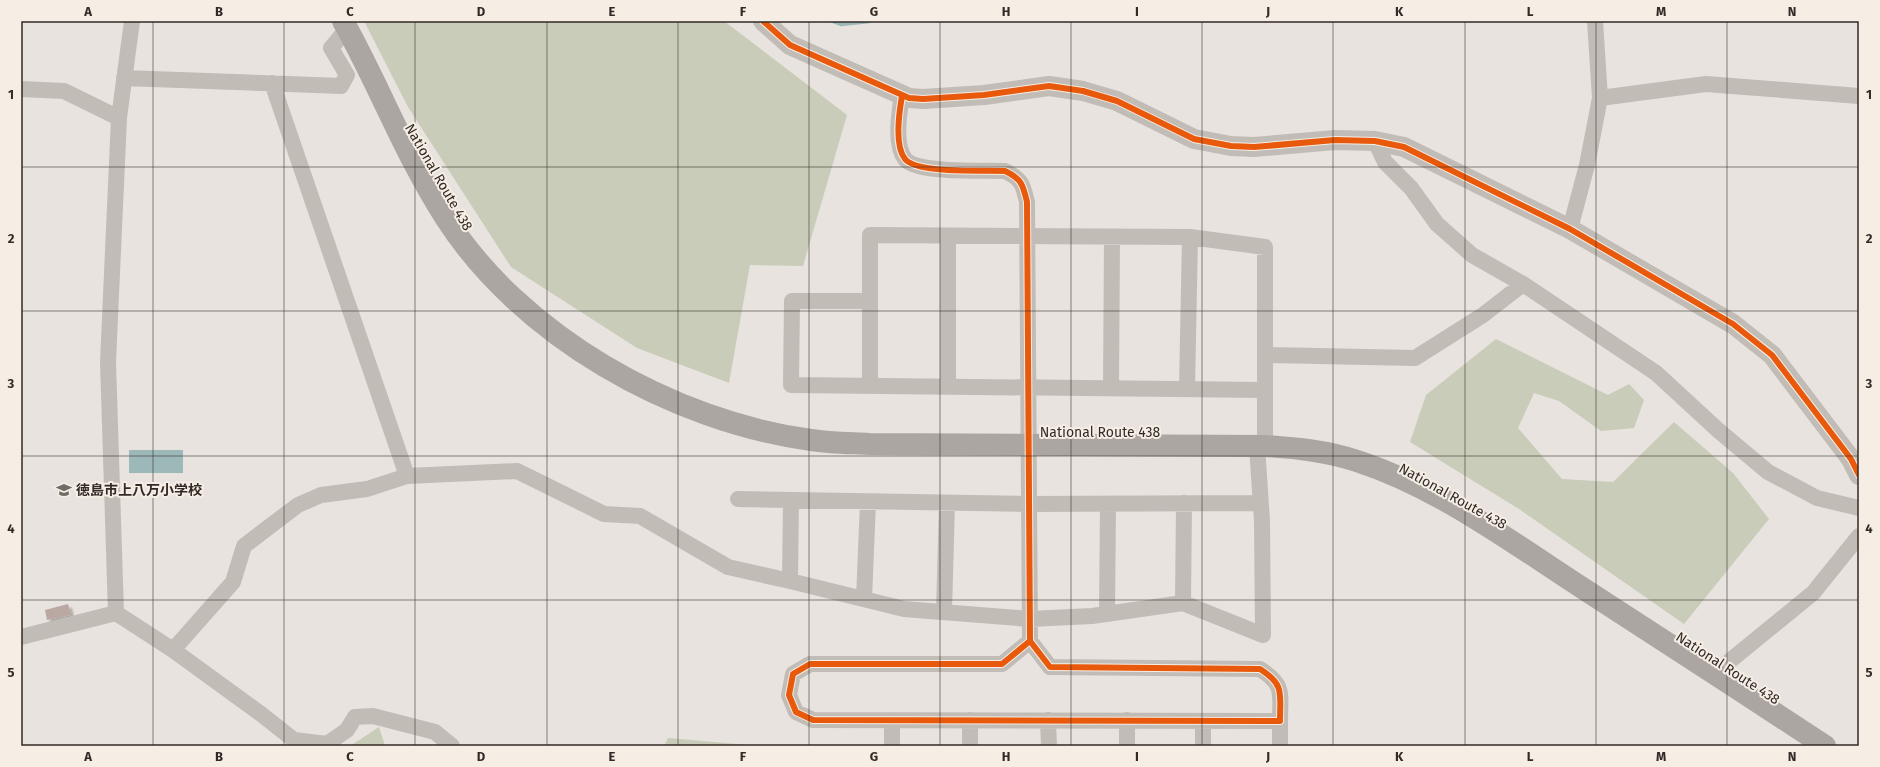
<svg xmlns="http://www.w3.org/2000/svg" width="1880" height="767" font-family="'Fira Sans','Noto Sans JP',sans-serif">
	<defs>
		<filter id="shadow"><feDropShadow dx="3.5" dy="3.5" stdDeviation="1" flood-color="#0004"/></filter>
	</defs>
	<rect width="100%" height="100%" fill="#e8e3de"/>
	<path fill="#c9ccb9" d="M 364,21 L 724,21 L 847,115 L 803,266 L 750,265 L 729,383 L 637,348 L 511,267 L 408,107 Z
		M 1496,339 L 1608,395 L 1629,384 L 1644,400 L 1634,428 L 1601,431 L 1559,401 L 1534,393 L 1518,428 L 1562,479 L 1613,482 L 1674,422 L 1733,473 L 1769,519 L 1684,624 L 1519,509 L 1410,442 L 1426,395 Z
		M 379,727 L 385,746 L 350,746 Z
		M 668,738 L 748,745 L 748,746 L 664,746 Z"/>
	<path fill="#9cb8b8" d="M 129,450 L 183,450 L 183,473 L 129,473 Z"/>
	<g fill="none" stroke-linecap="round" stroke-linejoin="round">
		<path stroke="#9cb8b8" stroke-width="4.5" d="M 833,21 L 841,24 L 869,21"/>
	</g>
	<path fill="#baa9a2" filter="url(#shadow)" d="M 68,604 L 71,615 L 47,620 L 45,610 Z"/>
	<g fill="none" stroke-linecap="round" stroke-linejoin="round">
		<path stroke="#c2bcb7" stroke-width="16" d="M 124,78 L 341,86 L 347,75 L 331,48 L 347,29
			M 272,83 L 407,476 L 517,471 L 604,514 L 640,516 L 728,567 L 790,581
			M 21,89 L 64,91 L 119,118
			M 902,96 C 899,113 894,145 905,159 C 917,174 984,170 1005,171 C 1022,179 1023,185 1027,202 L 1030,641 L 1002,664 L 810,664 L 793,674 L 789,695 L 796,712 L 813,720 L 1280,721 C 1280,693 1285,685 1260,669 L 1050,667 L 1030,641
			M 1600,98 L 1706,84 L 1859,96
			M 1375,141 L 1385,162 L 1411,188 L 1437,224 L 1472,255 L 1523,284 L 1656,373 L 1719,431 L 1768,472 L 1817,498 L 1859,508
			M 1570,229 L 1587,165 L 1600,98 L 1595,21
			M 870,301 L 792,301 L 791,385 L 1265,390
			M 1265,355 L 1415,358 L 1483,315 L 1523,284
			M 870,385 L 870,235 L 1190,237 L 1265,247 L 1265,446
			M 948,386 L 948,236
			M 1111,388 L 1112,237
			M 1187,389 L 1190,237
			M 738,499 L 1028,504 L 1259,503
			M 791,500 L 790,581 L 904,609 L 1030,619 L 1092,616 L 1183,603 L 1263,635 L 1262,521 L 1257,446
			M 864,599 L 868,502
			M 1183,603 L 1184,503
			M 944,612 L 947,503
			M 116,613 L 173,650 L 233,582 L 244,546 L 298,505 L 321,495 L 367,489 L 407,476
			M 1107,614 L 1108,504
			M 21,637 L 116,613 L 108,362 L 119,118 L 132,21
			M 173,650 L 261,714 L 294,740 L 327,744 L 347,730 L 355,717 L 373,716 L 435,732 L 452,746
			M 1715,673 L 1813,593 L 1859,536
			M 892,720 L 892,746
			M 970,720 L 970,746
			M 1048,720 L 1049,746
			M 1127,746 L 1127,720
			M 1203,746 L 1203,721
			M 1280,746 L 1280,721"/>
		<path stroke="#c2bcb7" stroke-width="20" d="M 763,21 L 790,45 L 909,98 L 923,99 L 984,95 L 1049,86 L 1083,91 L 1117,101 L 1194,139 L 1231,146 L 1254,147 L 1335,140 L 1375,141 L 1404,147 L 1570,229 L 1733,324 L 1772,355 L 1851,459 L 1859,475"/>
		<path stroke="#aca6a2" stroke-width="22" d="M 343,21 C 379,85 405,155 445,217 C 521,336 672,421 811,440 C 830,443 850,443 869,444 L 1265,446 C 1296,448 1327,451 1357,461 C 1440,488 1514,544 1587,591 C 1666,642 1746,694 1825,746"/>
		<g stroke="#f6eee5" stroke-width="8">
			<path id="cycleway" d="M 763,21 L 790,45 L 909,98 L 923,99 L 984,95 L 1049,86 L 1083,91 L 1117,101 L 1194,139 L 1231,146 L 1254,147 L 1335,140 L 1375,141 L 1404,147 L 1570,229 L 1733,324 L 1772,355 L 1851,459 L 1859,475
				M 902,96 C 899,113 894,145 905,159 C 917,174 984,170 1005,171 C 1022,179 1023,185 1027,202 L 1030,641 L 1002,664 L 810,664 L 793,674 L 789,695 L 796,712 L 813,720 L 1280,721 C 1280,693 1285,685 1260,669 L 1050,667 L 1030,641"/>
		</g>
		<use href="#cycleway" stroke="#e8590c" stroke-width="6"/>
	</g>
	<path fill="none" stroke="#312a26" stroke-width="1" stroke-opacity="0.55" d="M 153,21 L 153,746M 284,21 L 284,746M 415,21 L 415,746M 547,21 L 547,746M 678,21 L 678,746M 809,21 L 809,746M 940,21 L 940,746M 1071,21 L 1071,746M 1202,21 L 1202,746M 1333,21 L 1333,746M 1465,21 L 1465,746M 1596,21 L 1596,746M 1727,21 L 1727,746M 21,167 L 1859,167M 21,311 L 1859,311M 21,456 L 1859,456M 21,600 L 1859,600"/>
	<defs>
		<g id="school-bare" transform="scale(1.2)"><path d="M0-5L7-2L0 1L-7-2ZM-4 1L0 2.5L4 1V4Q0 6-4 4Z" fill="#716b66" stroke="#f6eee5" stroke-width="2.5" paint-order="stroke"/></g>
	</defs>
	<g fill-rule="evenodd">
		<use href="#school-bare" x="64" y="490"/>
	</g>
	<g text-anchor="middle" stroke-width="4" stroke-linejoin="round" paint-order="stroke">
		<g font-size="14" fill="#312a26" stroke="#f6eee5">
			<text transform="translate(439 177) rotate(60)" y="5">National Route 438</text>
			<text x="1100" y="437">National Route 438</text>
			<text transform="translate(1453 496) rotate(29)" y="5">National Route 438</text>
			<text transform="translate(1728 668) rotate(33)" y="5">National Route 438</text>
		</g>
		<g font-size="14" font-weight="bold" fill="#312a26" stroke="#f6eee5" text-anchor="start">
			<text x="76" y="495">徳島市上八万小学校</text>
		</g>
	</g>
	<rect width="1880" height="767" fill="none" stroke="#f6eee5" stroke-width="44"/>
	<rect x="22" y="22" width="1836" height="723" fill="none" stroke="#312a26" stroke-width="1.5"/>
	<g font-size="13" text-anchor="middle" font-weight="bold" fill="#312a26">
		<text x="88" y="16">A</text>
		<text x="219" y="16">B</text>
		<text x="350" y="16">C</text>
		<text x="481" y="16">D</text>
		<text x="612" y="16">E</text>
		<text x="743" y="16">F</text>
		<text x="874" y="16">G</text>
		<text x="1006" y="16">H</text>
		<text x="1137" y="16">I</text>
		<text x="1268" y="16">J</text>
		<text x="1399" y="16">K</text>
		<text x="1530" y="16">L</text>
		<text x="1661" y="16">M</text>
		<text x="1792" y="16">N</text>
		<text x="11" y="99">1</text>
		<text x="1869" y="99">1</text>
		<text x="11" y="243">2</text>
		<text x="1869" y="243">2</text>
		<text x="11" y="388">3</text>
		<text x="1869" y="388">3</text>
		<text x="11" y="533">4</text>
		<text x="1869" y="533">4</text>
		<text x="11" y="677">5</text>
		<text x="1869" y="677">5</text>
		<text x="88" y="761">A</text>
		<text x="219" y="761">B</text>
		<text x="350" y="761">C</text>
		<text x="481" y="761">D</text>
		<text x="612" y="761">E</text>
		<text x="743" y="761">F</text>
		<text x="874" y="761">G</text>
		<text x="1006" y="761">H</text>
		<text x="1137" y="761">I</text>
		<text x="1268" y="761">J</text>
		<text x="1399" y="761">K</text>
		<text x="1530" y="761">L</text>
		<text x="1661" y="761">M</text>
		<text x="1792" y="761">N</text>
	</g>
</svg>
